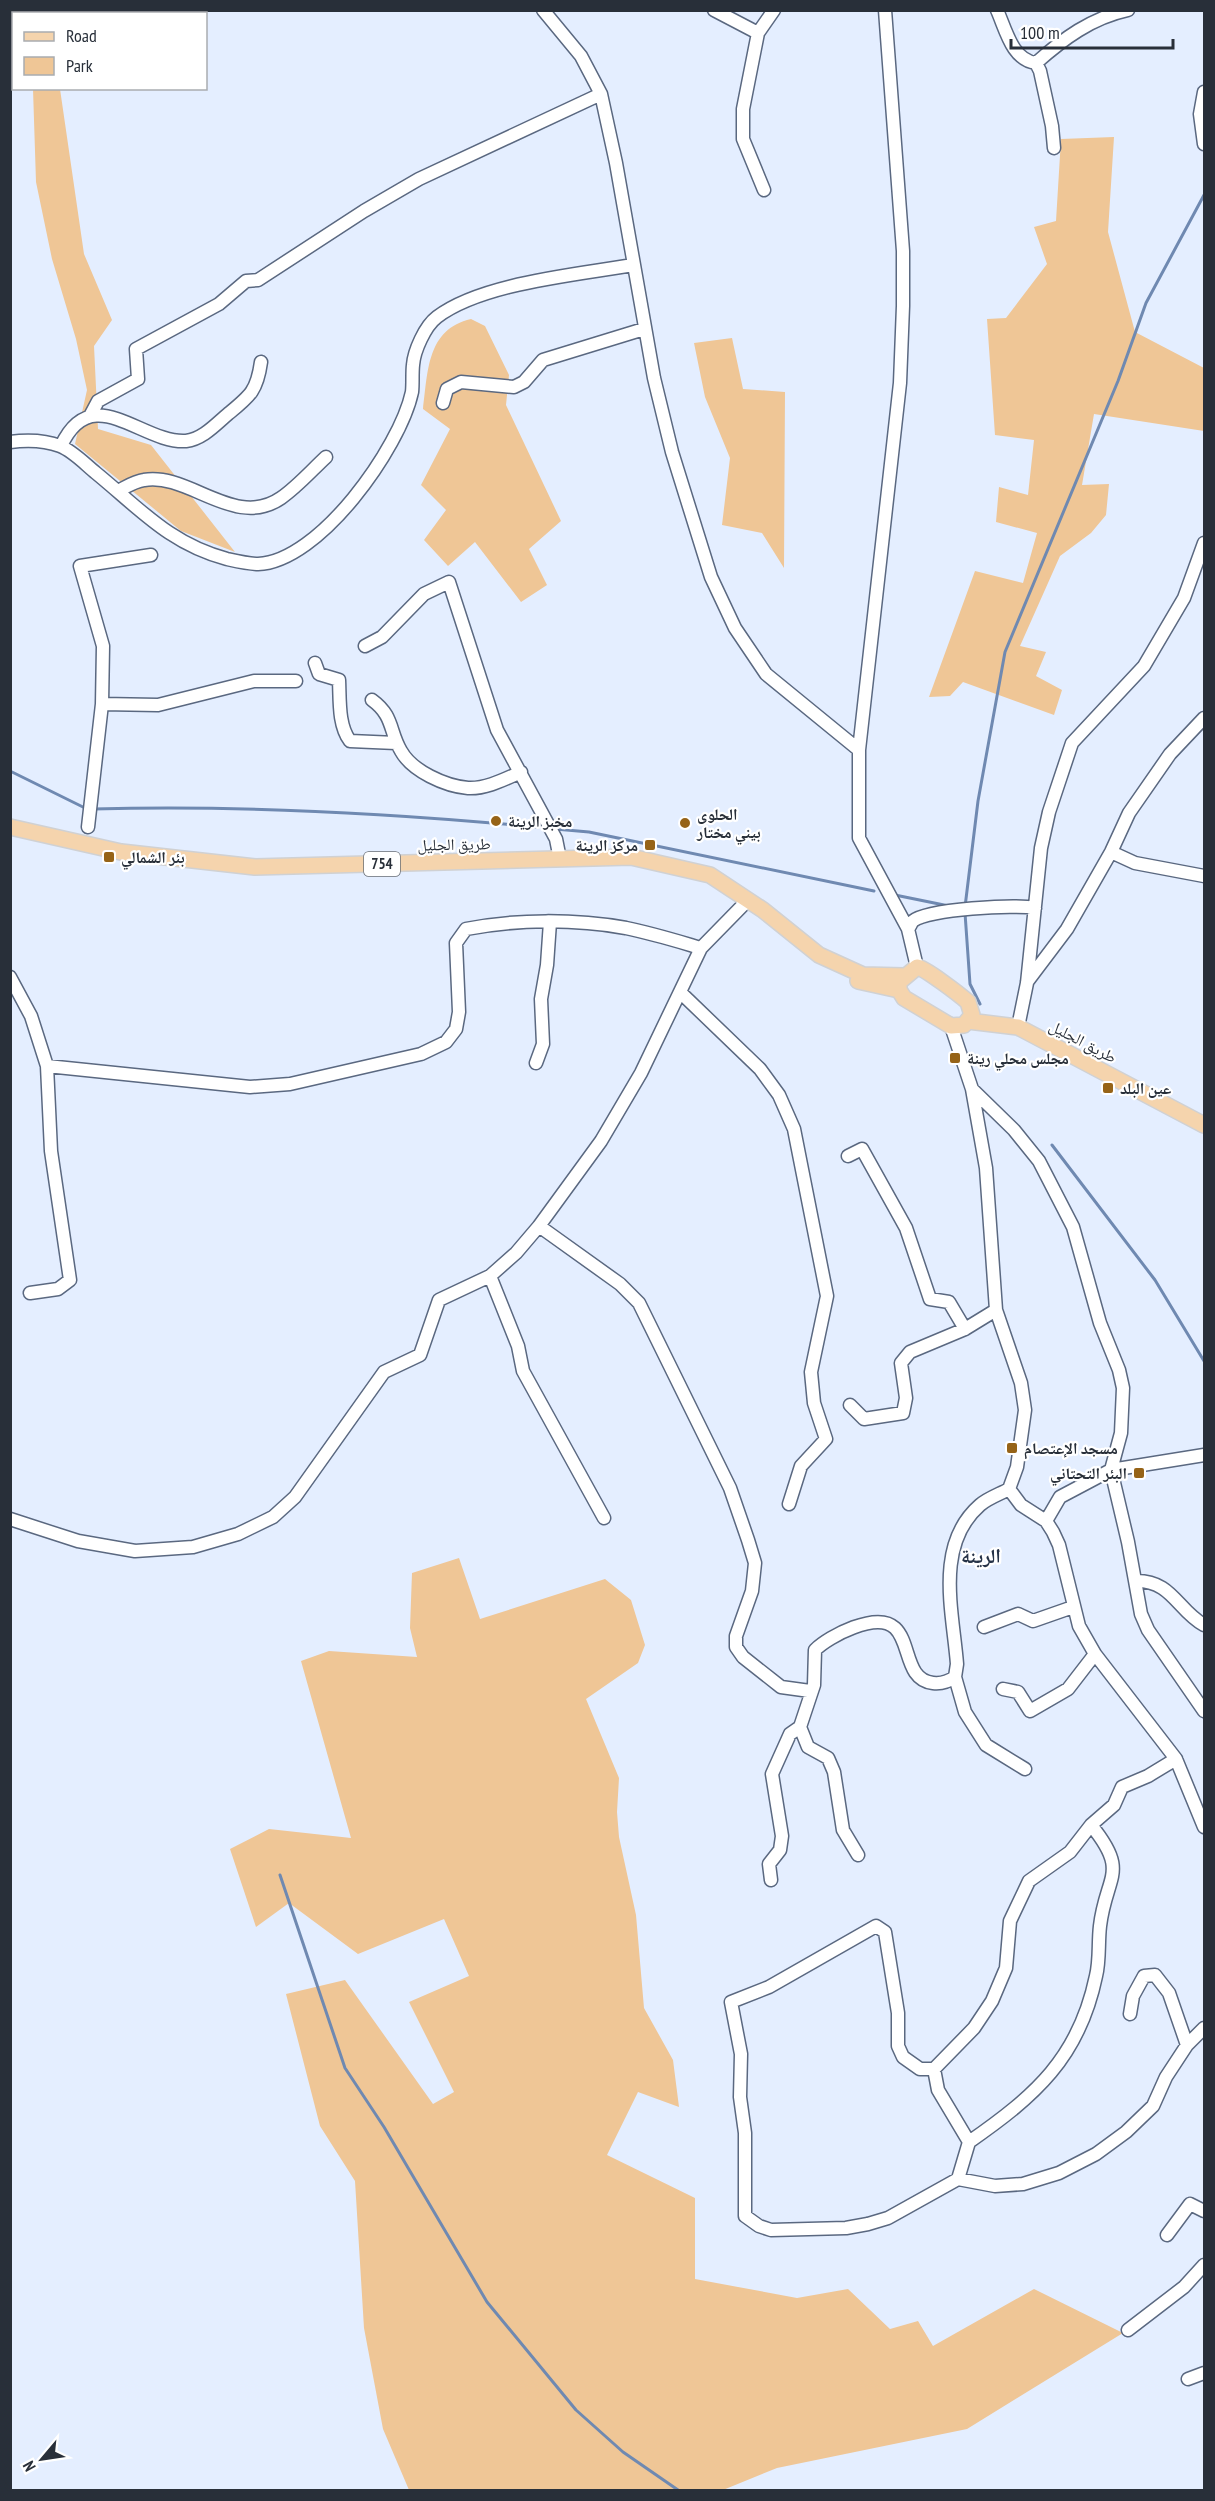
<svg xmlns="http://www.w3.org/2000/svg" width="1215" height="2501" font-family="'PT Sans Narrow','Noto Naskh Arabic',sans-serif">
	<rect width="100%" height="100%" fill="#e4eeff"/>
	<path fill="#efc696" d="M 33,89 L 60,89 L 84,254 L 112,320 L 94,346 L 98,429 L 151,445 L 235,552 L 181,531 L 75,444 L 87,390 L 76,339 L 52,259 L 36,182 Z
		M 1114,137 L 1108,232 L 1135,332 L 1204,368 L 1204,431 L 1094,414 L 1082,485 L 1109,484 L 1106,515 L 1091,533 L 1060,556 L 1020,646 L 1046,652 L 1036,676 L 1062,690 L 1054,715 L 963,682 L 950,696 L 929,697 L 975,571 L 1023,583 L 1037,533 L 996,522 L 999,487 L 1028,495 L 1034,440 L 995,435 L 987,319 L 1006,318 L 1047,264 L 1034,227 L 1056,221 L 1061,139 Z
		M 471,319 L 485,326 L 509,375 L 506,405 L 561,521 L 529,549 L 547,585 L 521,602 L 475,542 L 448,566 L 424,540 L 446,510 L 421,485 L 450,429 L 423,409 C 428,371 427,329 471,319 Z
		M 732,338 L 743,389 L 785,392 L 784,568 L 762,533 L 722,525 L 730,458 L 705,397 L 694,343 Z
		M 459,1558 L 480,1619 L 605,1579 L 631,1600 L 645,1645 L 638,1663 L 586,1699 L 619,1778 L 617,1812 L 619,1837 L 636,1915 L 644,2008 L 673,2060 L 679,2107 L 638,2092 L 607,2155 L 695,2198 L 695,2279 L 797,2298 L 848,2289 L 890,2329 L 918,2321 L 933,2346 L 1034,2289 L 1123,2333 L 967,2429 L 777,2468 L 723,2490 L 409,2490 L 383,2429 L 364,2328 L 355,2181 L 320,2126 L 286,1994 L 345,1980 L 433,2104 L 454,2092 L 409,2002 L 469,1976 L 444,1919 L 358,1954 L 289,1903 L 256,1927 L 230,1849 L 269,1829 L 351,1838 L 301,1661 L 329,1651 L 417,1657 L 410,1628 L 412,1573 Z"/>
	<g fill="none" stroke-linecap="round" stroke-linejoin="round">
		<path stroke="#6f89b1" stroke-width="3" d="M 10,771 L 87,809
			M 93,809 C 241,805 389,813 536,827
			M 555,829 L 589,832 L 874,891
			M 895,895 L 949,906
			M 965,907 L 978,801 L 1005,652 L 1118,381 L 1146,303 L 1204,195
			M 965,913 L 970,984 L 980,1004
			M 1052,1145 L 1155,1280 L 1204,1361
			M 280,1875 L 345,2068 L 384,2127 L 487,2302 L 576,2410 L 623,2452 L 678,2490"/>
		<g stroke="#5a6880" stroke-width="15">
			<path id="minor" d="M 543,10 L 581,56 L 601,94 L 616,163 L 654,378 L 672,452 L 711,577 L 735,628 L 766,674 L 859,750
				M 714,10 L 758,33 L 774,10
				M 885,10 L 903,251 L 903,306 L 900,383 L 859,750 L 859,838 L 908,929 L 917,967
				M 997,10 C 1006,30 1012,60 1036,63 L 1040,71 L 1052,126 L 1054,148
				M 758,33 L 743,109 L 743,139 L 764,190
				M 1036,63 C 1063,39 1091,18 1128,10
				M 1204,92 L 1200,114 L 1204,144
				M 443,403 L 447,389 L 461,382 L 514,387 L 524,382 L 543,360 L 644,329
				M 90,416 L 98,401 L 138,379 L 136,349 L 219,304 L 246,281 L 258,280 L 364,211 L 419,179 L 601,94
				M 10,442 C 26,440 44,440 60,446 C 73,451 85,464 96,473 C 140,509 170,544 227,559 C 236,561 249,564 258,564 C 319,562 400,448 412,392 C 413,384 412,374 413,365 C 414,351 425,326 437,317 C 482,283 576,275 633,265
				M 61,446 C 92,379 142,444 186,441 C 203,439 216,424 228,414 C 250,396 257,391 261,362
				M 118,491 C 126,487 135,481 144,480 C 189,472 235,530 281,498 C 297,487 312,470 326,457
				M 365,646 L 382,637 L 424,594 L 449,582 L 497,730 L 556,839 L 560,859
				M 315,663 L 319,674 L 339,680 C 340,700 338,725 350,741 L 396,743
				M 372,700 C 394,716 389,731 401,751 C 412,771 445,786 468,788 C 486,789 505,779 521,772
				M 102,704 L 158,705 L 254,681 L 296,681
				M 88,827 L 102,704 L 103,646 L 80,566 L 151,555
				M 1111,852 L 1135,863 L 1204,876
				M 748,900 L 701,948 L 641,1073 L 601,1141 L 539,1226 L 620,1284 L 639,1303 L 730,1488 L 748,1540 L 755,1563 L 752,1591 L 736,1636 L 736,1647 L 743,1657 L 781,1687 L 810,1691
				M 908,929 C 910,927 911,923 913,921 C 927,909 1016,904 1035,908
				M 10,977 L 31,1016 L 47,1066 L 51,1151 L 70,1280 L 58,1289 L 30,1293
				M 1027,982 L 1067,929 L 1111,852 L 1129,813 L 1170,754 L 1204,718
				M 680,992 L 760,1069 L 779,1095 L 794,1129 L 827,1296 L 811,1372 L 814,1403 L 826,1439 L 801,1466 L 789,1504
				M 951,1026 L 972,1089 L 1014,1130 L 1039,1161 L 1073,1227 L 1100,1323 L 1119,1370 L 1123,1388 L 1121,1433 L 1111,1470 L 1128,1542 L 1141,1614 L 1148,1630 L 1204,1711
				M 1018,1027 L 1027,983 L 1041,848 L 1049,812 L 1072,743 L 1144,666 L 1184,598 L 1204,543
				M 536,1063 L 543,1044 L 541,999 L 547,965 L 550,922
				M 47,1066 L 250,1087 L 290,1084 L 421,1054 L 446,1042 L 456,1029 L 459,1012 L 456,943 L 466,929 C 517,919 575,919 626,928 C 651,933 677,941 701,948
				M 972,1089 L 986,1168 L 996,1310 L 1021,1383 L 1025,1410 L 1017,1467 L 1009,1489
				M 848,1156 L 862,1149 L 906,1228 L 930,1299 L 949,1302 L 965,1329
				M 539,1226 L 516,1253 L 490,1276 L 518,1346 L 523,1371 L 604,1518
				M 850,1405 L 864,1419 L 903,1413 L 906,1398 L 901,1363 L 910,1352 L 965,1329 L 996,1310
				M 10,1519 L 78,1541 L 135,1551 L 193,1547 L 238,1534 L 273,1517 L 295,1497 L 384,1372 L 420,1355 L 439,1300 L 490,1276
				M 1046,1521 L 1060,1497 L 1111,1470 L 1204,1455
				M 1135,1581 C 1172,1580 1177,1610 1204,1625
				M 984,1627 L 1018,1614 L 1033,1621 L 1073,1607
				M 955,1677 L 965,1712 L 986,1745 L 1025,1769
				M 1003,1689 L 1018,1692 L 1030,1711 L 1068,1689 L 1095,1654
				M 1176,1759 L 1148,1776 L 1122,1787 L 1114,1805 L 1091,1825 L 1070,1852 L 1029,1881 L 1010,1921 L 1006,1968 L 992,2001 L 974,2028 L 934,2069 L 920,2069 L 903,2057 L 898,2046 L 898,2013 L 885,1932 L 876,1926 L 769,1987 L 731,2002 L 741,2054 L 740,2097 L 745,2133 L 745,2216 L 759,2226 L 771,2230 L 846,2228 L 868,2224 L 888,2218 L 958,2179 L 995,2186 L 1023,2184 L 1059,2173 L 1096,2154 L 1126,2132 L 1153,2106 L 1166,2077 L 1187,2045 L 1204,2028
				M 858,1855 L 843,1830 L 834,1772 L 828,1758 L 808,1747 L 800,1727 L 814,1685 L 815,1650 C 829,1636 877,1611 895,1628 C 911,1643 905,1680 933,1683 C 942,1684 948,1682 955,1677 L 957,1664 C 953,1612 934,1545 980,1505 C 988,1498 1000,1494 1009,1489 L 1021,1505 L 1046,1521 L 1053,1532 L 1059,1545 L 1079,1626 L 1095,1654 L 1176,1759 L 1204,1827
				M 771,1880 L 769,1864 L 780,1850 L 782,1836 L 772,1774 L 790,1734 L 800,1727
				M 1130,2014 L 1133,1996 L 1144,1976 L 1155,1975 L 1169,1993 L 1187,2045
				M 934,2069 L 938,2090 L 969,2142 L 958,2179
				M 969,2142 C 1035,2096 1079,2058 1096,1976 C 1100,1960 1098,1943 1100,1926 C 1106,1875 1130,1873 1091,1825
				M 1167,2235 L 1190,2204 L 1204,2211
				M 1128,2330 L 1184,2287 L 1204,2265
				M 1188,2379 L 1204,2373"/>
		</g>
		<g stroke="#d0d1d3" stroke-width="18">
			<path id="major" d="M 10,827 L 121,852 L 255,867 L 631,857 L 710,875 L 763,910 L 819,955 L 863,975 L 904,976
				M 917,967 C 925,968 960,995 968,1002 L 972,1015 L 964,1025 L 951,1026 L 904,998 L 899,990 L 899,982 Z
				M 858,981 L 899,990
				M 968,1021 L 1018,1027 L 1204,1125"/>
		</g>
		<use href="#minor" stroke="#fff" stroke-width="12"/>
		<use href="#major" stroke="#f5d4ad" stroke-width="15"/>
	</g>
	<g fill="#966317" stroke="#fff" stroke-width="2">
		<circle cx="496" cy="821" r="6"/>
		<circle cx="685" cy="823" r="6"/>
		<rect x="644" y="839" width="12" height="12" rx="3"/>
		<rect x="103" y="851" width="12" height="12" rx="3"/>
		<rect x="949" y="1052" width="12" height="12" rx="3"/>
		<rect x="1102" y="1082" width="12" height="12" rx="3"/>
		<rect x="1006" y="1442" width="12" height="12" rx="3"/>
		<rect x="1133" y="1467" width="12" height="12" rx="3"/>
	</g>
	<g text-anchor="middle" stroke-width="4.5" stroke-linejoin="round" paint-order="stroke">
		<rect fill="#fff" stroke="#686d74" stroke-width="1.5" x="364" y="852" width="36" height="24" rx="4.5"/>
		<g font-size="15" font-weight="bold" fill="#282f39">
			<text x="382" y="869">754</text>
		</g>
		<g font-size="16" font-weight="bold" fill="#282f39" stroke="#fff" text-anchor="start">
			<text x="697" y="820">الحلوى<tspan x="697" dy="18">بيني مختار</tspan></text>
			<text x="508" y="827">مخبز الرينة</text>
			<text x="638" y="851" text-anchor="end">مركز الرينة</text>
			<text x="121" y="863">بئر الشمالي</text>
			<text x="967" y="1064">مجلس محلي رينة</text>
			<text x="1120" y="1094">عين البلد</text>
			<text x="1024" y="1454">مسجد الإعتصام</text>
			<text x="1127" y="1479" text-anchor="end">البئر التحتاني</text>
		</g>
		<g font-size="16" fill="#282f39" stroke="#fff">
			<text transform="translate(454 844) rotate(-1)" y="6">طريق الجليل</text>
			<text transform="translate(1083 1041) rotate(28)" y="6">طريق الجليل</text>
		</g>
		<g font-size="20" font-weight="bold" fill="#253247" stroke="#fff">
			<text x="981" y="1563">الرينة</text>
		</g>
	</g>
	<rect width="1215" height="2501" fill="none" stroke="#282f39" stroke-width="24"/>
	<rect x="12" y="12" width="195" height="78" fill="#ffffff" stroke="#a9acb0" stroke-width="1.5"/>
	<rect x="24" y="32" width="30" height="9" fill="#f5d4ad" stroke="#a9acb0" stroke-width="1.5"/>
	<text x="66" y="42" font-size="18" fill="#282f39">Road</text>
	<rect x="24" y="57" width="30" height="18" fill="#efc696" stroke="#a9acb0" stroke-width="1.5"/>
	<text x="66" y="72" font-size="18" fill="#282f39">Park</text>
	<g transform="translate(42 2459) rotate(241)" stroke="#ffffff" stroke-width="4.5" paint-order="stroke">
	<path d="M0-4.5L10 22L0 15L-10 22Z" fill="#282f39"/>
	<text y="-9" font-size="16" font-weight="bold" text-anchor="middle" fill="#282f39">N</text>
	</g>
	<path d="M1011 39v9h162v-9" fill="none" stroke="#282f39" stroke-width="3"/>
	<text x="1020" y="39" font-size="18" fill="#282f39" stroke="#ffffff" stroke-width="4.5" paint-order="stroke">100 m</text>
</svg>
